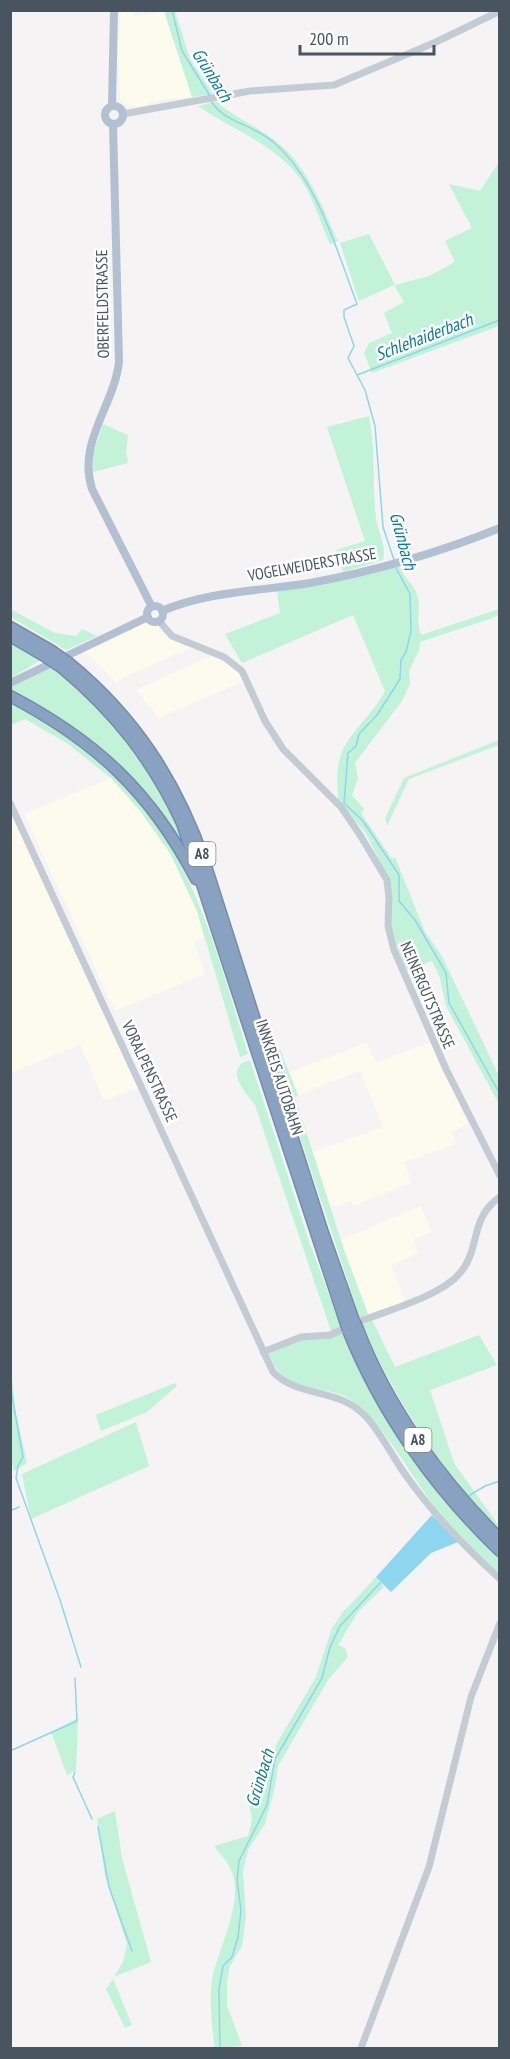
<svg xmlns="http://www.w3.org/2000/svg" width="510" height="2059" font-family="'PT Sans Narrow',sans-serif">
	<rect width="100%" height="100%" fill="#f5f3f3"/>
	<path fill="#fdfaee" d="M 121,11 L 132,11 L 134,16 L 164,12 L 192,97 L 160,100 L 143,106 L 127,106 L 120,100 L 118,47 Z
		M 151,623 L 157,625 L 174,641 L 192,648 L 124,677 L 117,683 L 84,651 L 141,624 Z
		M 212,655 L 236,668 L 244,681 L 159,718 L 136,690 Z
		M 111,778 L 141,812 L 170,853 L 197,911 L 203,938 L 194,943 L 205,974 L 115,1011 L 24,814 Z
		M 13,818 L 138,1088 L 104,1101 L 80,1045 L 11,1073 L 10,819 Z
		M 367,1042 L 376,1063 L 430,1042 L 468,1124 L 452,1132 L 456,1144 L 405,1162 L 411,1183 L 353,1206 L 351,1201 L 330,1208 L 312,1152 L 383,1127 L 360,1071 L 298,1095 L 290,1072 Z
		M 420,1206 L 432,1232 L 413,1239 L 418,1254 L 391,1265 L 407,1305 L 362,1325 L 360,1318 L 368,1313 L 341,1240 Z"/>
	<path fill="#c2f2d7" d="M 164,11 L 175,11 L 190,59 L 213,94 L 192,97 Z
		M 216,101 C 235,118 258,127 278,143 C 308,167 322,207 338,241 L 330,244 C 321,224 314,200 302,181 C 278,145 232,130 198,106 Z
		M 499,162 L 499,326 L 372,373 L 364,353 L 369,343 L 392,333 L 384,313 L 404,302 L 394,285 L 359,301 L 340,243 L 369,234 L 395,285 L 429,276 L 455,262 L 445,241 L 472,228 L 449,184 L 480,191 Z
		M 369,416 C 376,450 372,485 376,519 C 378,532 387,547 383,560 L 343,572 L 336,550 L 365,541 L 327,427 Z
		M 103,424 L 128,435 L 126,452 L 128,463 L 93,472 L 92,457 Z
		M 399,565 C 403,578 415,584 418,598 C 421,610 415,618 421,635 L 499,609 L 499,615 L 490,619 L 420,642 L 419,650 L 409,671 L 410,684 L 402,701 L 355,763 L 358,778 L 352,795 L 364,809 L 361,813 L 392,859 L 395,857 L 425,932 L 442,956 L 499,1076 L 499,1104 L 446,1006 L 440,978 L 432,961 L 406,971 L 390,926 L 392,896 L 389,879 L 365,832 L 338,801 C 338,789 336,774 339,762 C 344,735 373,716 385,691 L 353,615 L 242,663 L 225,634 L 280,613 L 277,591 Z
		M 10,609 L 55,633 L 76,636 L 82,629 L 97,636 L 66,650 L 11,617 Z
		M 11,642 L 41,660 L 11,678 Z
		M 51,667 C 112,714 170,777 187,855 C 139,773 92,737 11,691 L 11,686 Z
		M 10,702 C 173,787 199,890 248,1054 L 240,1057 L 197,911 L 170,853 L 141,812 L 111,778 L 68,744 L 25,719 L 11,725 Z
		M 499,740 L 499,745 L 409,779 L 387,826 L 385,818 L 404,778 Z
		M 280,1049 L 298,1095 L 295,1097 L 346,1256 L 368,1314 L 360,1318 L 272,1052 Z
		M 250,1060 L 310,1244 L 341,1327 L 331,1331 L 255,1105 C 244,1091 223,1068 250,1060 Z
		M 372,1320 L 395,1367 L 479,1335 L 497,1365 L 430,1390 L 454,1463 L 499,1526 L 499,1532 C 441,1469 397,1403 362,1325 Z
		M 343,1332 C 372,1392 403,1450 445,1502 C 462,1522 482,1540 499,1558 L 499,1575 C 478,1553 455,1532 436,1508 C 410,1475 390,1434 359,1406 C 337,1384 301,1394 280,1373 C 275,1368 272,1360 269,1354 L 301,1339 Z
		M 11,1368 L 16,1414 L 27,1463 L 14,1471 L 10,1457 Z
		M 175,1383 L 177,1386 L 147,1412 L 101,1431 L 96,1415 Z
		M 136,1422 L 149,1466 L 31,1519 L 22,1474 Z
		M 376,1577 L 384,1587 L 358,1612 L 338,1645 L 345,1648 L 348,1657 L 328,1680 L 278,1766 L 275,1787 L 265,1824 L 248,1850 L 243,1871 L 246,1917 L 242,1946 L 230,1966 L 227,1983 L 227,2005 L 242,2046 L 215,2048 C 212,2033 209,1995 212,1979 C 218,1951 244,1900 232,1873 C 229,1863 220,1854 214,1846 L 248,1836 L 252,1820 L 247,1793 L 263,1788 L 277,1743 L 316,1677 L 332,1628 L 343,1612 Z
		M 78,1718 L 76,1770 L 67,1775 L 51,1732 Z
		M 115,1811 L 122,1858 L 151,1962 L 114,1977 L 123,1962 L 127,1944 L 105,1876 L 97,1819 Z
		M 113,1979 L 132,2025 L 125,2028 L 106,1989 Z"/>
	<path fill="#8ed5ef" d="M 432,1515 L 458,1542 L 431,1553 L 391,1592 L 376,1577 Z"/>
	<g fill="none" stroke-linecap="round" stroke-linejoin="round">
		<path stroke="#8ed5ef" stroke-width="1.5" d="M 172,10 L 182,51 L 210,96
			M 211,101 C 225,123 252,124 272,141 C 317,178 337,251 357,304 L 344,310 L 344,317 L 354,346 L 348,358 L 365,390 L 375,426 L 383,527 L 394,560
			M 357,375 L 500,320
			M 396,568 L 410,594 L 411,631 L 406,652 L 401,660 L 400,679 L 377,715 L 359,734 L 356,746 L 348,753 L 344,803 L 363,821 L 399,875 L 399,901 L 415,920 L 446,973 L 449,1003 L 500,1094
			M 10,1385 L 23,1457 L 18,1466 L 16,1478 L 60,1600 L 81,1667
			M 470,1495 L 485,1486 L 500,1481
			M 10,1511 L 19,1507
			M 10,1751 L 77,1721 L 75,1678
			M 75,1772 L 73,1777 L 92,1819
			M 98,1827 L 109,1887 L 132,1951
			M 220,2048 L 219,1989 L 223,1966 L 232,1957 L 238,1937 L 241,1910 L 237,1880 L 239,1861 L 267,1805 L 275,1759 L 322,1678 L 330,1647 L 340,1626 L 381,1582"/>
		<g stroke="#758cad" stroke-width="13">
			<path id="highway" d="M 10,627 L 52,651
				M 10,636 L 46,657
				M 69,663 C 135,717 176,781 204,860 L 323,1233 L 354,1321
				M 61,667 C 114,711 153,760 182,823 L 346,1324
				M 10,696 C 96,741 151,792 196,879
				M 357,1327 C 387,1406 440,1479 500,1539
				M 348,1330 C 381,1413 436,1490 500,1551"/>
		</g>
		<path stroke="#c3ccd4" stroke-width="7" d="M 123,114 L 250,91 L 334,85 L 436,42 L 500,11
			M 159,621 L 172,636 L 224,657 L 242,671 L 265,721 L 283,749 L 341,807 L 360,835 L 387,880 L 389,898 L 388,926 L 394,950 L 446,1069 L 500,1176
			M 10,803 L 273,1372 C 301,1400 339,1385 369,1420 C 384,1438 395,1462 410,1481 C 436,1517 467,1549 500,1579
			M 361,1321 C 389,1310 441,1296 460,1273 C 481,1249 469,1218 500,1197
			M 263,1352 L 301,1337 L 330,1335 L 341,1330
			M 361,2048 L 429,1867 L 471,1697 L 500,1623"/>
		<path stroke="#b2c0d1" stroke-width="8" d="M 112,106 L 114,10
			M105 115a9 9 0 1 1 18 0a9 9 0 1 1-18 0Z
			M 113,124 L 119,362 C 114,406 77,442 92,489 L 152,607
			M147 614a8 8 0 1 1 16 0a8 8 0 1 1-16 0Z
			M 162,611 C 208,591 261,591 310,583 C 375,571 438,553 500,528
			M 10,683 L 148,617"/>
		<use href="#highway" stroke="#8aa2c2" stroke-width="10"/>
		<g stroke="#758cad" stroke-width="13" stroke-linecap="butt">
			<path id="highway-bridge" d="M 52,651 L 69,663
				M 46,657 L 61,667
				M 354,1321 L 357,1327
				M 346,1324 L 348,1330"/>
		</g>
		<use href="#highway-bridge" stroke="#8aa2c2" stroke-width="10"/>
	</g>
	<g text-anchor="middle" stroke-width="5" stroke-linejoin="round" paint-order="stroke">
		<g fill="#fff" stroke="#808790" stroke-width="1.5">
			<rect x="188.5" y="842" width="27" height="24" rx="4.5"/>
			<rect x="404.5" y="1428" width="27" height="24" rx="4.5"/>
		</g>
		<g font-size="15" font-weight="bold" fill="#495461">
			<text x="202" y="859">A8</text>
			<text x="418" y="1445">A8</text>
		</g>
		<g font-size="16" fill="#495461" stroke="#fff">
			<text transform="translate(102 304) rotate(-91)" y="6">OBERFELDSTRASSE</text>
			<text transform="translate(312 564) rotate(-10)" y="6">VOGELWEIDERSTRASSE</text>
			<text transform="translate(428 995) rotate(67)" y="6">NEINERGUTSTRASSE</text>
			<text transform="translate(150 1071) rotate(65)" y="6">VORALPENSTRASSE</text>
			<text transform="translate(280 1077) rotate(72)" y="6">INNKREIS AUTOBAHN</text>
		</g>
		<g font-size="18" font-style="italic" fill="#0a7aa5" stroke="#fff">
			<text transform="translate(212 75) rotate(58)" y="6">Grünbach</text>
			<text transform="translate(424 337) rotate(-21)" y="6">Schlehaiderbach</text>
			<text transform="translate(403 541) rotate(75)" y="6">Grünbach</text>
			<text transform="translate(260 1778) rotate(-73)" y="6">Grünbach</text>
		</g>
	</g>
	<rect width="510" height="2059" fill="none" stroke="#495461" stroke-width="24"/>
	<path d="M300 45v9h134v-9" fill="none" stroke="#495461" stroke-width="3"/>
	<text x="309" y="45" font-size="18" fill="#495461" stroke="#ffffff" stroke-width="4.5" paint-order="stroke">200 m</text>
</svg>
